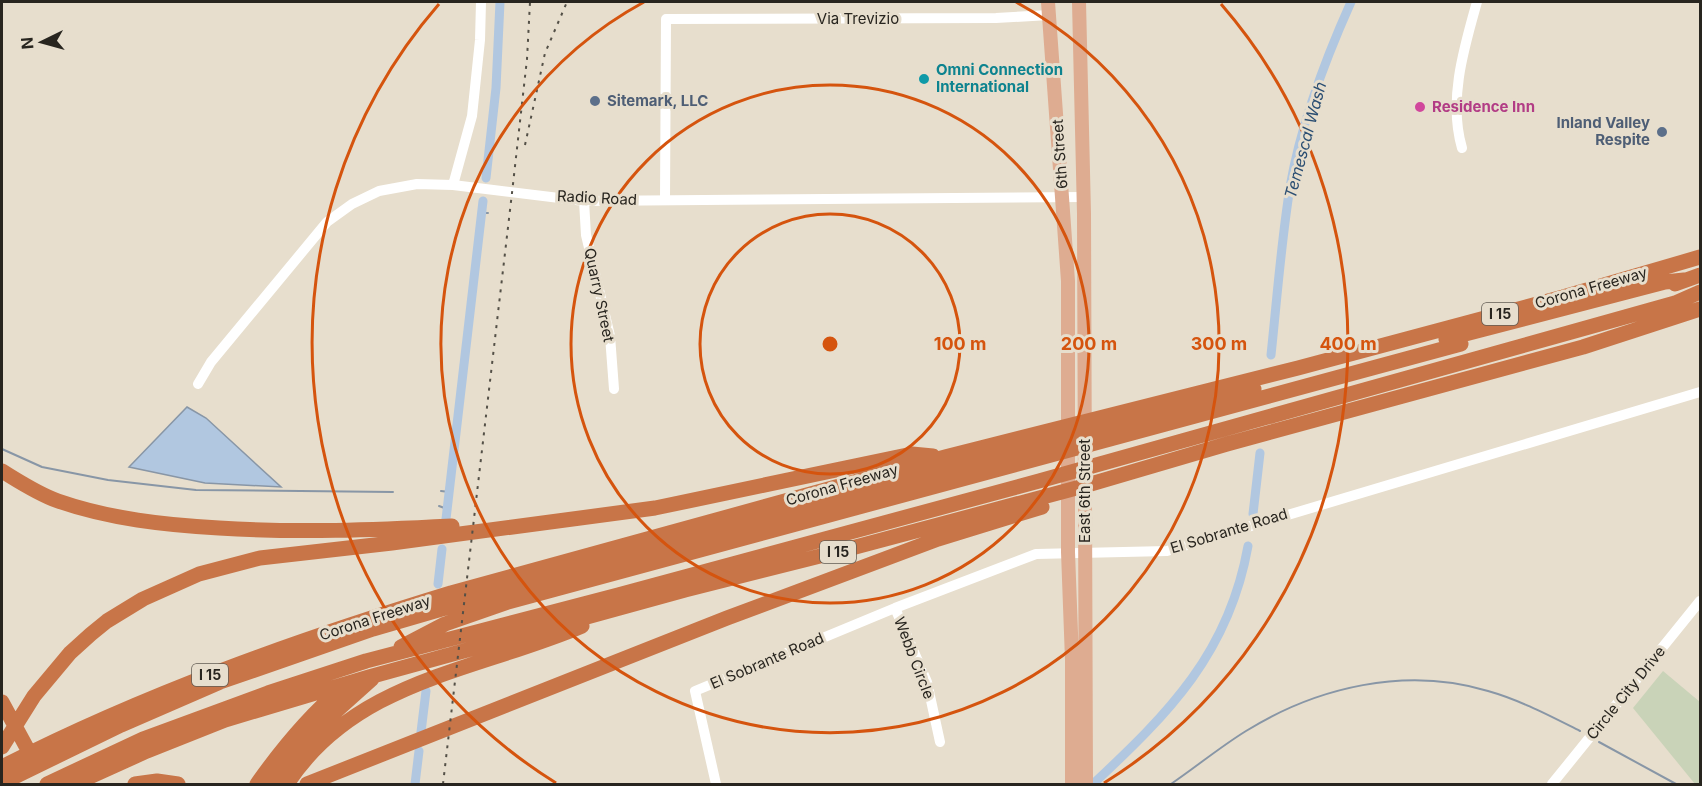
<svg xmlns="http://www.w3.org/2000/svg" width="1702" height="786" font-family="Inter,sans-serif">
	<rect width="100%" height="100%" fill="#e7decd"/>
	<path fill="#c9d3b8" d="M 1663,671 L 1700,702 L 1700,784 L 1695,784 L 1633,708 Z"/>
	<path fill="#b1c7e0" stroke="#8896a6" stroke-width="1.5" d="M 187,407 L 206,418 L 281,487 L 205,483 L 129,467 Z"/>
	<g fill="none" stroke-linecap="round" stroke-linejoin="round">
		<path stroke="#8896a6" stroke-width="2" d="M 481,171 L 486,173
			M 484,213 L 488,213
			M 2,449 L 42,467 L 108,480 L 196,490 L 393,492
			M 441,491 L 449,492
			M 439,506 L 447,509
			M 1599,742 L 1676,784
			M 1171,784 C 1196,767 1220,747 1246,731 C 1317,687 1406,666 1488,691 C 1520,700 1550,716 1580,731"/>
		<path stroke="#b1c7e0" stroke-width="9" d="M 486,178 L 496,88 L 500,2
			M 1271,355 C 1277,299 1281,243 1290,187 C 1301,123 1325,60 1351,2
			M 1253,514 L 1260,453
			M 446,519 L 483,201
			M 438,584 L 442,549
			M 421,732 L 426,691
			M 415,784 L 419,751
			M 1093,784 C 1169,713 1229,653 1248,546"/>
		<path stroke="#fff" stroke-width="10" d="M 1462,148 C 1448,100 1464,48 1477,2
			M 453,185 L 472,116 L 480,40 L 481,2
			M 665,200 L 666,19 L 996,18 L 1049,15
			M 584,201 L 586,235 L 610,336 L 614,389
			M 198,384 L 211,362 L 327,222 L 352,204 L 379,191 L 417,184 L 453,185 L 584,201 L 1084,197
			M 895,608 L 927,682 L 940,742
			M 716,784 L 695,691 L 895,608 L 1036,554 L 1167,551 L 1700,392
			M 1552,784 L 1700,601"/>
		<path stroke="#deac91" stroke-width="14" d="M 1048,2 L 1068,281 L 1068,552 L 1072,660 L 1072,784
			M 1079,2 L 1084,214 L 1086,784"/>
		<path stroke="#c87548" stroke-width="15" d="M 1675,284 L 1700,275
			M 1446,339 L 1665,282 L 1684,280
			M 2,471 C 20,482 38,494 58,501 C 110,519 165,525 219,528 C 297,533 374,530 452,526
			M 401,647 L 445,624 L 508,602 L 1461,344
			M 2,702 L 34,761
			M 2,747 L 34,696 L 70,653 L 91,634 L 107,621 L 143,599 L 199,574 L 260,558 L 392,543 L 655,508 L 912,454 L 933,456
			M 2,767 C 145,694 297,640 451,593 L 945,457 L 1298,368 L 1563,297 L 1700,257
			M 2,783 L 121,725 L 220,682 L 373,629 L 507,590 L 1254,389
			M 47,784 L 143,739 L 268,693 L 366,661 L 618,595 L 1039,481 L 1675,303 L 1700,292
			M 74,784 L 147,751 L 225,720 L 369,677 L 685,590 L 848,549 L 1084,486 L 1227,444 L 1583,347 L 1700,309
			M 135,784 L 157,781 L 178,784
			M 257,784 C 281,750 310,715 342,688
			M 271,784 L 304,740 L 372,679
			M 287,784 C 355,680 476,671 582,626
			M 307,784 L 727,618 L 938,539 L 1042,507"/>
		<path stroke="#545047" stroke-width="2" stroke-dasharray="3 6" stroke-linecap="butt" d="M 525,145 L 545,53 L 567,2
			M 443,784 L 512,193 L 527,59 L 530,2"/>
	</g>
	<g fill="none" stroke="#d5540e" stroke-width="3">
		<circle cx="830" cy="344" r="130"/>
		<circle cx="830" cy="344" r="259"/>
		<path d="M1016 2A389 389 0 1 1 644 2"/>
		<path d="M556 783A518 518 0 0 1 439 4M1221 4A518 518 0 0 1 1104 783"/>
	</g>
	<circle fill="#0f9aa8" stroke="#e7decd" stroke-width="2" cx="924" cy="79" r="6"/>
	<g fill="#5c6f8a" stroke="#e7decd" stroke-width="2">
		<circle cx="595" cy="101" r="6"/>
		<circle cx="1662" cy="132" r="6"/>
	</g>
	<circle fill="#d1479c" stroke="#e7decd" stroke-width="2" cx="1420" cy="107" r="6"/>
	<g text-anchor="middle" stroke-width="6" stroke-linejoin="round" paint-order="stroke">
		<g fill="#e7decd" stroke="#615c53" stroke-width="1.5">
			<rect x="1482" y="303" width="36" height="22" rx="4.5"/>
			<rect x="820" y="541" width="36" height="22" rx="4.5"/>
			<rect x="192" y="664" width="36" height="22" rx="4.5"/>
		</g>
		<g font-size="14" font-weight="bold" fill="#28251f">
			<text x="1500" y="319">I 15</text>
			<text x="838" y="557">I 15</text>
			<text x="210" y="680">I 15</text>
		</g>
		<g font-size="15" fill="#28251f" stroke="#e7decd">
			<text x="858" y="24">Via Trevizio</text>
			<text transform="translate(1060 154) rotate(-94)" y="5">6th Street</text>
			<text transform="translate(597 198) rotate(3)" y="5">Radio Road</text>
			<text transform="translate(1591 288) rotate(-16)" y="5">Corona Freeway</text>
			<text transform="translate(599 295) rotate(78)" y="5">Quarry Street</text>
			<text transform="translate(842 485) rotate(-16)" y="5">Corona Freeway</text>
			<text transform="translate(1085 491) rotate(-90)" y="5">East 6th Street</text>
			<text transform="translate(1229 531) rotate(-17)" y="5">El Sobrante Road</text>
			<text transform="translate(375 618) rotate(-18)" y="5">Corona Freeway</text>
			<text transform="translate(914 658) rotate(69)" y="5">Webb Circle</text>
			<text transform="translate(767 661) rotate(-23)" y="5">El Sobrante Road</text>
			<text transform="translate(1626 693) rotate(-51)" y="5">Circle City Drive</text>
		</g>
		<g font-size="15" font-weight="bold" fill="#0d838f" stroke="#e7decd" text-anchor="start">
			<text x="936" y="75">Omni Connection<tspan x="936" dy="17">International</tspan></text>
		</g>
		<g font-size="15" font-weight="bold" fill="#4e5e75" stroke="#e7decd" text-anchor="start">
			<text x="607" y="106">Sitemark, LLC</text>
			<text x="1650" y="128" text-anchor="end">Inland Valley<tspan x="1650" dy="17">Respite</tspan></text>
		</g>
		<g font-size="15" font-weight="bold" fill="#b23c85" stroke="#e7decd" text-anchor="start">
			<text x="1432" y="112">Residence Inn</text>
		</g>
		<g font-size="16" font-style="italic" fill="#2b4e72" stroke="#e7decd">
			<text transform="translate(1305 140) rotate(-75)" y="6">Temescal Wash</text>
		</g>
	</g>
	<circle cx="830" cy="344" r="9" fill="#d5540e" stroke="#e7decd" stroke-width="3"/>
	<g font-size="18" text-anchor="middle" font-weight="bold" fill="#d5540e" stroke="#e7decd" stroke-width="6" stroke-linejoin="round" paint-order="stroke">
		<text x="960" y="350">100 m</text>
		<text x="1089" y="350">200 m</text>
		<text x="1219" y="350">300 m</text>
		<text x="1348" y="350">400 m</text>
	</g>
	<rect width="1702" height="786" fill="none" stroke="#28251f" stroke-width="6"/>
	<g transform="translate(42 42) rotate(265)" stroke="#e7decd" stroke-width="4.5" paint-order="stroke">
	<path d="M0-4.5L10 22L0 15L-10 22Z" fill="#28251f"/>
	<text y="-9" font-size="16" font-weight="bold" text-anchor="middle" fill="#28251f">N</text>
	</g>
</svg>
